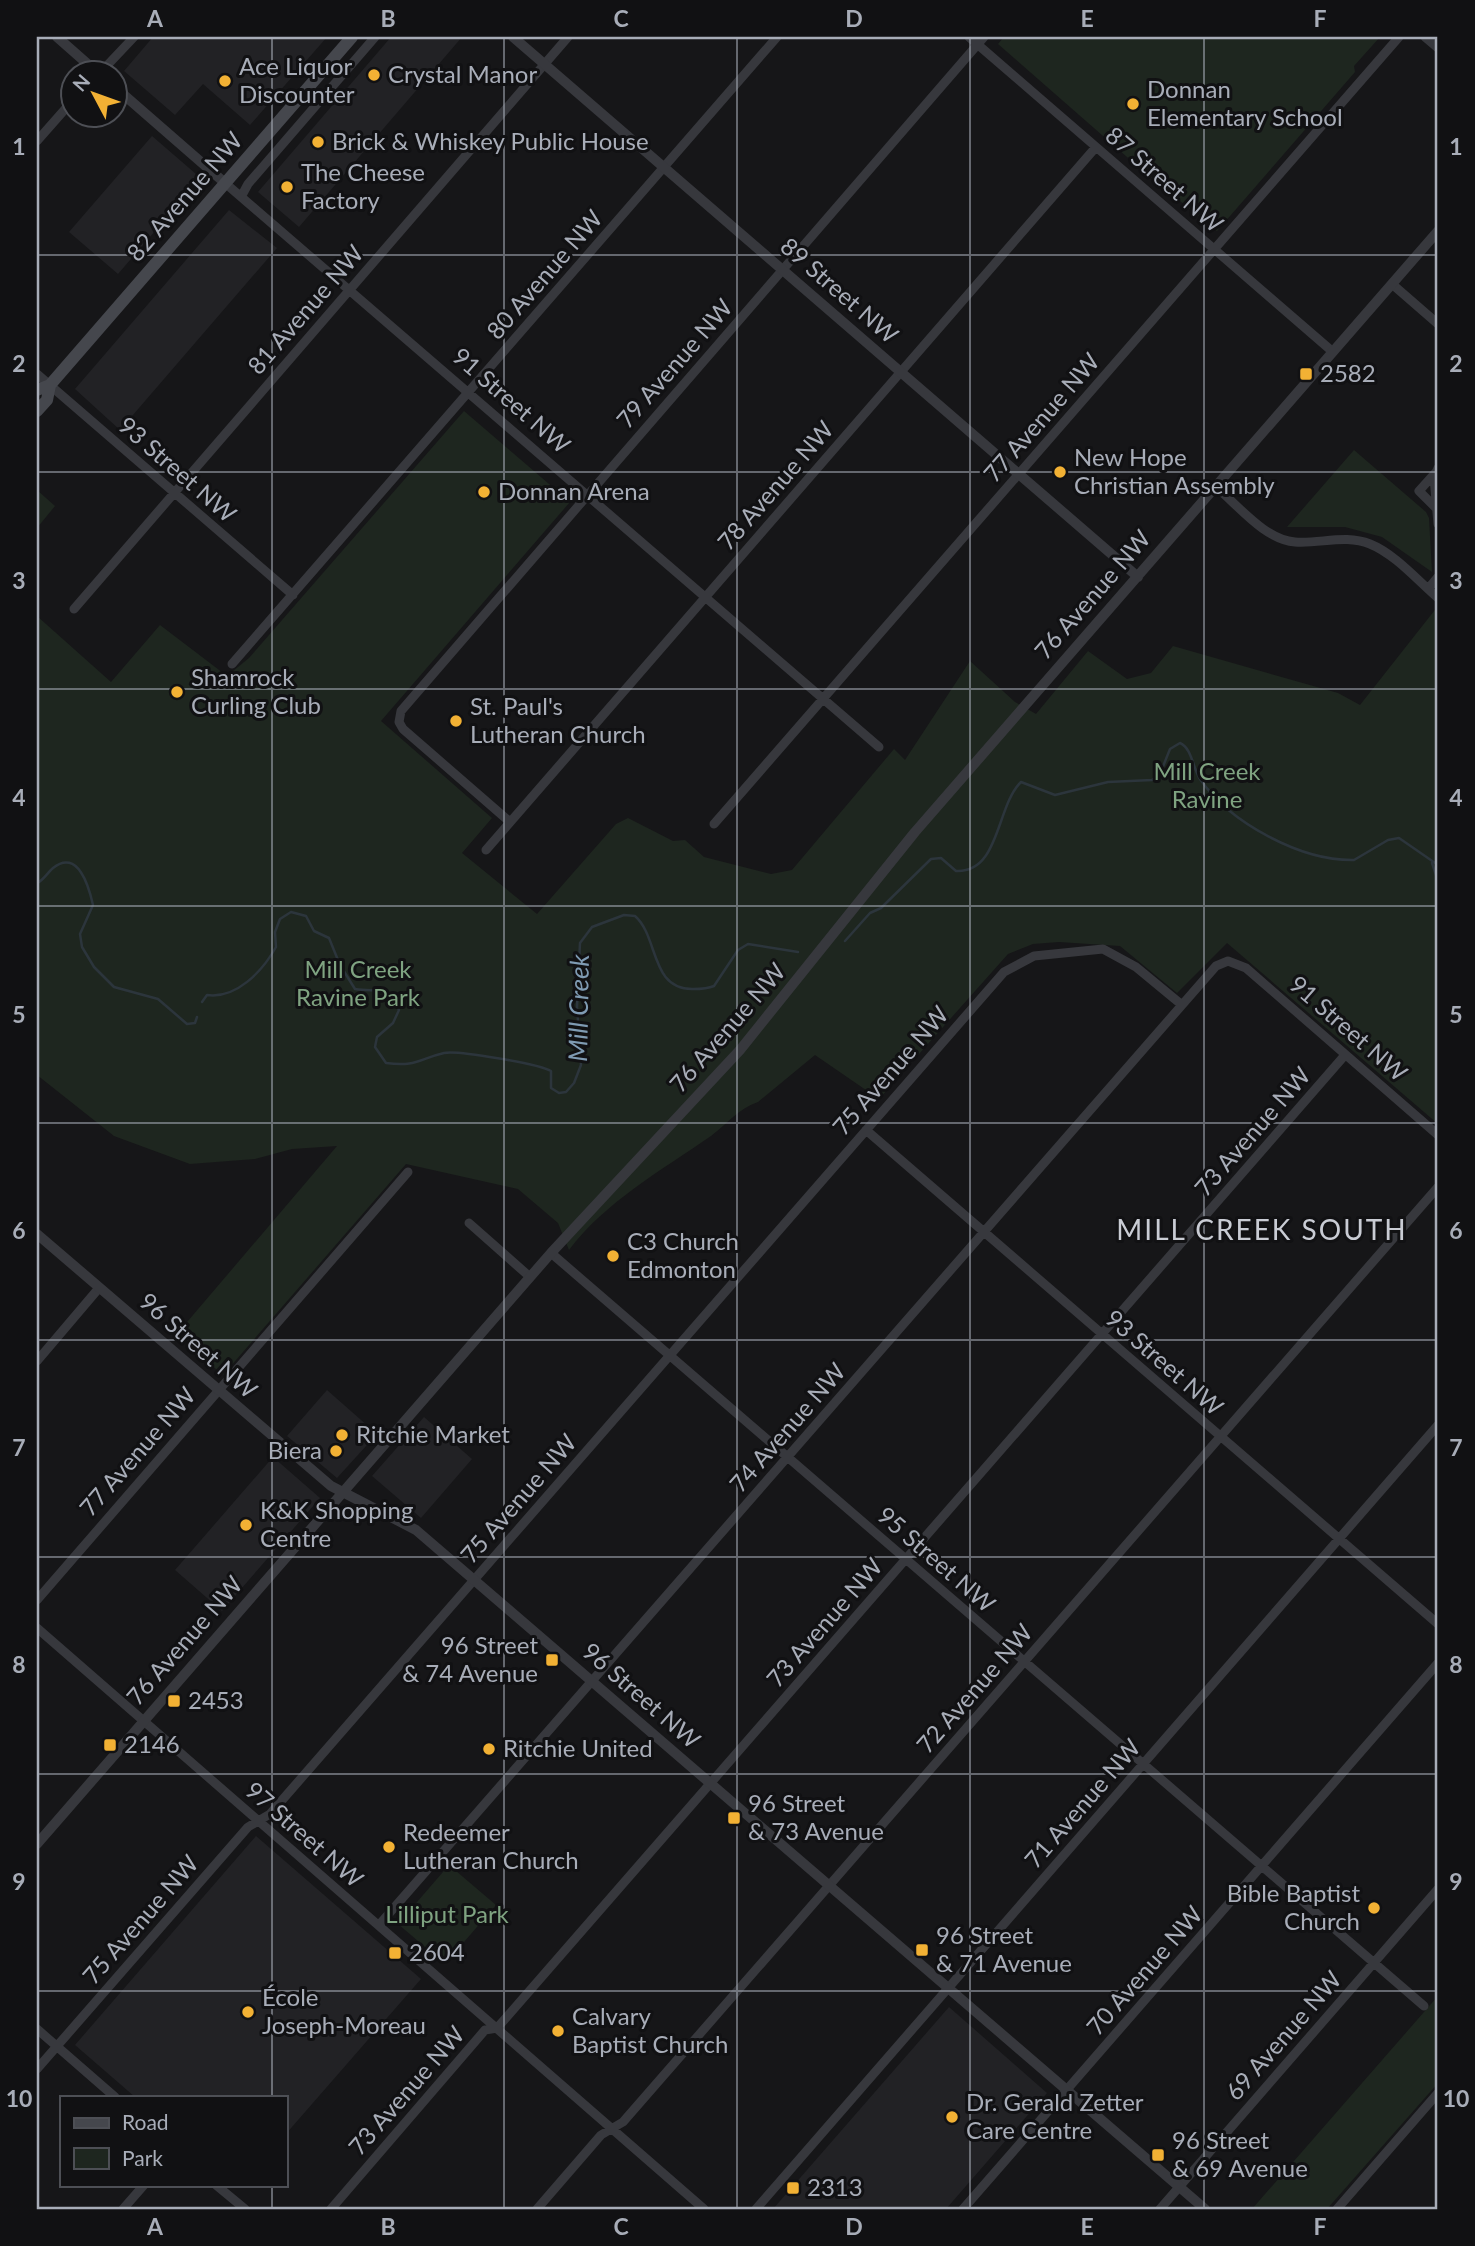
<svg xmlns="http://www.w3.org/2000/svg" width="1475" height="2246" font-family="Lato,sans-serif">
	<rect width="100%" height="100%" fill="#161618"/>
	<path fill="#222225" d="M 153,37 L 327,37 L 250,125 L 203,84 L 175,115 L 124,71 Z
		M 391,37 L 462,37 L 299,227 L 258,192 Z
		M 152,136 L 196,174 L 198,181 L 118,274 L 69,232 Z
		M 229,210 L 277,248 L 120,430 L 75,389 Z
		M 327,1390 L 377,1434 L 337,1478 L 287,1436 Z
		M 424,1417 L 472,1459 L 421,1518 L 372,1476 Z
		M 273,1457 L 320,1498 L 222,1611 L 175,1570 Z
		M 256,1836 L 421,1979 L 285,2135 L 285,2097 L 135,2097 L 75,2045 Z
		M 949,2007 L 1047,2093 L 946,2209 L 773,2209 Z"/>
	<path fill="#1e261f" d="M 1004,37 L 1380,37 L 1354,66 L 1355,72 L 1217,231 L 1143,171 L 998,44 Z
		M 464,411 L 570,502 L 381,721 L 492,818 L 462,853 L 537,914 L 616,824 L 628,818 L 673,841 L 685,840 L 704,857 L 771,874 L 792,870 L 894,749 L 905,760 L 970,661 L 1015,702 L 1036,714 L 1088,651 L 1127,679 L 1151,673 L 1173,646 L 1338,693 L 1360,705 L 1438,606 L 1438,1124 L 1227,943 L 1177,993 L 1120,946 L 1059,942 L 1033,944 L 1008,954 L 879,1099 L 815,1055 L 758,1102 C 739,1108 727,1124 711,1136 C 662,1170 605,1202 569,1250 L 558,1223 L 518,1189 L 406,1164 L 223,1375 L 176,1335 L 337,1146 L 292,1149 L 255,1159 L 190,1164 L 114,1136 L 37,1075 L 37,616 L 111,682 L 160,625 L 227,676 L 249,658 Z
		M 1354,450 L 1426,512 L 1429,518 L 1432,572 L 1382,537 L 1345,527 L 1287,527 Z
		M 37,490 L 55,506 L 37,528 Z
		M 449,1865 L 496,1905 L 445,1964 L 398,1924 Z
		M 1438,1996 L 1438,2083 L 1327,2209 L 1252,2209 Z"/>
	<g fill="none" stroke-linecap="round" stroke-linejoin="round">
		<path stroke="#2c353c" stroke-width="2.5" d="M 1432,863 L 1438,881
			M 37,883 C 44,880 47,873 53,868 C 78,848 89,887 93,905 L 80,934 L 82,947 L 94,967 L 114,987 L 158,999 L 187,1024 L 195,1023 L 197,1017
			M 845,941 L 870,913 L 881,908 L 931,859 L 941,858 L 956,871 C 1000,873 996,806 1021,782 L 1055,795 L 1108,782 L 1152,780 L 1160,774 L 1170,749 L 1180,743 C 1192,748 1193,769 1200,779 C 1230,823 1301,861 1354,860 L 1388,840 L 1399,838 L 1438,865
			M 202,1002 L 207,995 C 236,999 262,972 276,947 L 275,932 L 280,919 L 291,912 L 306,916 L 314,931 L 329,938 L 340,965 L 355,989 C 378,993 387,983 399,1010 L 393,1023 L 377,1037 L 375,1047 L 386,1063 C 417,1067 418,1059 444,1053 C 457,1050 539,1064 551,1071 L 551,1088 L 559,1093 L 566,1092 L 574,1083 L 581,1065 L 577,1007 L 580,943 L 592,927 L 624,915 L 635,916 C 659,937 650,990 693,989 C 700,989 707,989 714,986 L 738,950 L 748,944 L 798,952"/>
		<path stroke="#37383d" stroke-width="9" d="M 969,37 L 1333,352
			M 1425,37 L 1438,48
			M 99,74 L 134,37
			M 37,141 L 74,99
			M 225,183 L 879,747
			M 241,197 L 248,184 L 375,37
			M 1392,284 L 1438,324
			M 37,374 L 293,595
			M 1438,468 L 1434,477 L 1438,524
			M 1437,471 L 1419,491 L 1437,509
			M 1216,487 C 1238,505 1265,540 1295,542 C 1320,544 1346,534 1370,544 C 1395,554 1418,581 1438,598
			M 1428,589 L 1438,577
			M 74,609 L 568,37
			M 232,664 L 777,37
			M 510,822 L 403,729 L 399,722 L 401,711 L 984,37
			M 714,824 L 1399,37
			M 486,850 L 1096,147
			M 866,1130 L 1438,1624
			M 469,1223 L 530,1277
			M 551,1253 L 1424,2006
			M 37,1361 L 99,1288
			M 37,1600 L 408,1172
			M 37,1628 L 704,2209
			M 379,1925 L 1216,966 L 1228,961 L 1246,968 L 1438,1135
			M 37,2029 L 115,2097
			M 37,2069 L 248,1827 L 270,1814 L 1004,972 L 1034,956 L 1103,949 L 1136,967 L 1182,1005
			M 216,2185 L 245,2209
			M 123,2209 L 144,2185
			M 331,2209 L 485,2030 L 497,2028 L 505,2019 L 1345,1055
			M 537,2209 L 601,2135 L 623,2122 L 1438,1187
			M 756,2209 L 1438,1425
			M 963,2209 L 1438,1663
			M 1160,2209 L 1438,1889
			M 1337,2209 L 1438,2093"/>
		<path stroke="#37383d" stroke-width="10" d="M 57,37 L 99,74
			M 513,37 L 1138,577
			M 116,88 L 225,183
			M 37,1234 L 331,1486 L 416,1530 L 1205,2209
			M 37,1844 L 551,1253 L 740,1050 L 915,832 L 1438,231"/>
		<path stroke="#45474d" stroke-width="12" d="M 37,390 L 50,385 L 352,37
			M 37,411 L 47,400 L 50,385"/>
	</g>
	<path fill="none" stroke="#a8adb8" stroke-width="2" stroke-opacity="0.55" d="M 272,37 L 272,2097M 504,37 L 504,2209M 737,37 L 737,2209M 970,37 L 970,2209M 1204,37 L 1204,2209M 37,255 L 1438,255M 37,472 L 1438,472M 37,689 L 1438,689M 37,906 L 1438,906M 37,1123 L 1438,1123M 37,1340 L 1438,1340M 37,1557 L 1438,1557M 37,1774 L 1438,1774M 37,1991 L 1438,1991M 272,2185 L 272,2209"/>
	<g fill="#f2b134" stroke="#111113" stroke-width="2.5">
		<circle cx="374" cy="75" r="7"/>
		<circle cx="225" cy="81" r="7"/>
		<circle cx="1133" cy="104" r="7"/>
		<circle cx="318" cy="142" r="7"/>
		<circle cx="287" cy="187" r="7"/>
		<rect x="1299" y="367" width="14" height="14" rx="3.5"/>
		<circle cx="1060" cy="472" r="7"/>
		<circle cx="484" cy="492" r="7"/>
		<circle cx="177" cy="692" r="7"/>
		<circle cx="456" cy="721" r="7"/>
		<circle cx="613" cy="1256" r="7"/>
		<circle cx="342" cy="1435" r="7"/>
		<circle cx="336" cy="1451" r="7"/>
		<circle cx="246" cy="1525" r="7"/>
		<rect x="545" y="1653" width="14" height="14" rx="3.5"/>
		<rect x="167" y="1694" width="14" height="14" rx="3.5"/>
		<rect x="103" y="1738" width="14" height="14" rx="3.5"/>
		<circle cx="489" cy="1749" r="7"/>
		<rect x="727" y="1811" width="14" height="14" rx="3.5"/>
		<circle cx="389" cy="1847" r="7"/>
		<circle cx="1374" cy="1908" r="7"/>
		<rect x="915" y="1943" width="14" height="14" rx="3.5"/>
		<rect x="388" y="1946" width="14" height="14" rx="3.5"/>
		<circle cx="248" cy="2012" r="7"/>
		<circle cx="558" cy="2031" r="7"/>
		<circle cx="952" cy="2117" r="7"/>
		<rect x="1151" y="2148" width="14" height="14" rx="3.5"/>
		<rect x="786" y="2181" width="14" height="14" rx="3.5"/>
	</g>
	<g text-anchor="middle" stroke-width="6" stroke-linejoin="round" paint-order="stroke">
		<g font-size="24" fill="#a8adb8" stroke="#111113" text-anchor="start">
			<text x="239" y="75">Ace Liquor<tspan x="239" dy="28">Discounter</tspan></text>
			<text x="388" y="83">Crystal Manor</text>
			<text x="1147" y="98">Donnan<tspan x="1147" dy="28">Elementary School</tspan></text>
			<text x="332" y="150">Brick &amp; Whiskey Public House</text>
			<text x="301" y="181">The Cheese<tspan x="301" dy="28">Factory</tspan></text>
			<text x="1320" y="382">2582</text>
			<text x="1074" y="466">New Hope<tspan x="1074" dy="28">Christian Assembly</tspan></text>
			<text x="498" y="500">Donnan Arena</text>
			<text x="191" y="686">Shamrock<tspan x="191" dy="28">Curling Club</tspan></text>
			<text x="470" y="715">St. Paul's<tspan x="470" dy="28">Lutheran Church</tspan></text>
			<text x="627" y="1250">C3 Church<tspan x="627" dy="28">Edmonton</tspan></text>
			<text x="356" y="1443">Ritchie Market</text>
			<text x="322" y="1459" text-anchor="end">Biera</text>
			<text x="260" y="1519">K&amp;K Shopping<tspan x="260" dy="28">Centre</tspan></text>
			<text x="538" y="1654" text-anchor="end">96 Street<tspan x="538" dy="28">&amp; 74 Avenue</tspan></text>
			<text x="188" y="1709">2453</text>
			<text x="124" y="1753">2146</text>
			<text x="503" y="1757">Ritchie United</text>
			<text x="748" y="1812">96 Street<tspan x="748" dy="28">&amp; 73 Avenue</tspan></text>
			<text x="403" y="1841">Redeemer<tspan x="403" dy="28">Lutheran Church</tspan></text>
			<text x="1360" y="1902" text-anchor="end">Bible Baptist<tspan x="1360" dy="28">Church</tspan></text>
			<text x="936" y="1944">96 Street<tspan x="936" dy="28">&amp; 71 Avenue</tspan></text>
			<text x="409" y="1961">2604</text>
			<text x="262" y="2006">École<tspan x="262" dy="28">Joseph-Moreau</tspan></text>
			<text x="572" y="2025">Calvary<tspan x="572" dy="28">Baptist Church</tspan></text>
			<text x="966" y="2111">Dr. Gerald Zetter<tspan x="966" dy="28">Care Centre</tspan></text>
			<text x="1172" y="2149">96 Street<tspan x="1172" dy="28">&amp; 69 Avenue</tspan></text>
			<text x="807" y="2196">2313</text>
		</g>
		<g font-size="24" fill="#a8adb8" stroke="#111113">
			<text transform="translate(1164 180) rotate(41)" y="8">87 Street NW</text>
			<text transform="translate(185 197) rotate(-49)" y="8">82 Avenue NW</text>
			<text transform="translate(545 275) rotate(-49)" y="8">80 Avenue NW</text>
			<text transform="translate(839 291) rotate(41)" y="8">89 Street NW</text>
			<text transform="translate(306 310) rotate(-49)" y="8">81 Avenue NW</text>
			<text transform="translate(675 364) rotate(-49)" y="8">79 Avenue NW</text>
			<text transform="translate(511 401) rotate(41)" y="8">91 Street NW</text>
			<text transform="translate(1042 418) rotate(-49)" y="8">77 Avenue NW</text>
			<text transform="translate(177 470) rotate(41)" y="8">93 Street NW</text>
			<text transform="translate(776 486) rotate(-49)" y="8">78 Avenue NW</text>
			<text transform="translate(1093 595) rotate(-49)" y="8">76 Avenue NW</text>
			<text transform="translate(728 1028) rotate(-49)" y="8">76 Avenue NW</text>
			<text transform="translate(1348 1029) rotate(41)" y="8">91 Street NW</text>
			<text transform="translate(891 1071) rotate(-49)" y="8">75 Avenue NW</text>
			<text transform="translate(1253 1132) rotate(-49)" y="8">73 Avenue NW</text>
			<text transform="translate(198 1346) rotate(41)" y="8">96 Street NW</text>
			<text transform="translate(1164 1363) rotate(41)" y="8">93 Street NW</text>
			<text transform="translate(788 1428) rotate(-49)" y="8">74 Avenue NW</text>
			<text transform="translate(138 1452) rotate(-49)" y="8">77 Avenue NW</text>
			<text transform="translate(519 1499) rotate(-49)" y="8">75 Avenue NW</text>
			<text transform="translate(936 1560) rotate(41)" y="8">95 Street NW</text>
			<text transform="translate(825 1623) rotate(-49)" y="8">73 Avenue NW</text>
			<text transform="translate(185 1641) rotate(-49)" y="8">76 Avenue NW</text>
			<text transform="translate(975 1689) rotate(-49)" y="8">72 Avenue NW</text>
			<text transform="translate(641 1696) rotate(41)" y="8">96 Street NW</text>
			<text transform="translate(1083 1804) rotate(-49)" y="8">71 Avenue NW</text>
			<text transform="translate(304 1835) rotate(41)" y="8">97 Street NW</text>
			<text transform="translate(141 1920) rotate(-49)" y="8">75 Avenue NW</text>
			<text transform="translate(1145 1971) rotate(-49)" y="8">70 Avenue NW</text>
			<text transform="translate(1284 2036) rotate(-49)" y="8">69 Avenue NW</text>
			<text transform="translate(407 2091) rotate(-49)" y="8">73 Avenue NW</text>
		</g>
		<g font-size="24" fill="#7fa381" stroke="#111113">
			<text x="1207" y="780">Mill Creek<tspan x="1207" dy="28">Ravine</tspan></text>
			<text x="358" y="978">Mill Creek<tspan x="358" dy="28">Ravine Park</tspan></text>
			<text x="447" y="1923">Lilliput Park</text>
		</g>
		<g font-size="26" font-style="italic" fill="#7f9bb3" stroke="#111113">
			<text transform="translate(579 1008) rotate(-89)" y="9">Mill Creek</text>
		</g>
		<g font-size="28" letter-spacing="2" fill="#c9ccd4" stroke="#111113">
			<text x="1262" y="1240">MILL CREEK SOUTH</text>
		</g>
	</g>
	<rect width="1475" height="2246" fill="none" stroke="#111113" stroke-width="77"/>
	<rect x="60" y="2096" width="228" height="91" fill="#111113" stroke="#4d4f55" stroke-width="2"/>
	<rect x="74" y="2118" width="35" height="10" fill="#45474d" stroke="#4d4f55" stroke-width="2"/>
	<text x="122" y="2130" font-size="21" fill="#a8adb8">Road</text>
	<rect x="74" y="2148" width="35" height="21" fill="#1e261f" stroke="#4d4f55" stroke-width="2"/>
	<text x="122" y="2166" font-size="21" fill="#a8adb8">Park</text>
	<g transform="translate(94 94) rotate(311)"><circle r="33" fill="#111113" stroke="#4d4f55" stroke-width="2"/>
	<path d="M0-5L12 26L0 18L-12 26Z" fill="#f2b134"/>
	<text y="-10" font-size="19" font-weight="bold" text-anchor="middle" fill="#a8adb8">N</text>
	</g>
	<rect x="38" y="38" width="1398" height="2170" fill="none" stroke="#a8adb8" stroke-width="2.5"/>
	<g font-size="23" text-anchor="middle" font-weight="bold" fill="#a8adb8">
		<text x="155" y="27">A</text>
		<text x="388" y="27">B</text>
		<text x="621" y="27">C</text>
		<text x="854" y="27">D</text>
		<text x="1087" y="27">E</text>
		<text x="1320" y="27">F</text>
		<text x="19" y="155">1</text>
		<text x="1456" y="155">1</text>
		<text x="19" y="372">2</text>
		<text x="1456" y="372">2</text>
		<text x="19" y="589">3</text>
		<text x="1456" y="589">3</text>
		<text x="19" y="806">4</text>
		<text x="1456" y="806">4</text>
		<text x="19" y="1023">5</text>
		<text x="1456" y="1023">5</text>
		<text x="19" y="1239">6</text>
		<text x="1456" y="1239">6</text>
		<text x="19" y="1456">7</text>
		<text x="1456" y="1456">7</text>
		<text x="19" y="1673">8</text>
		<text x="1456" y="1673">8</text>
		<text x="19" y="1890">9</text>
		<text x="1456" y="1890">9</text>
		<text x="19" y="2107">10</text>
		<text x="1456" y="2107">10</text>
		<text x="155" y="2235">A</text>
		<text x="388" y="2235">B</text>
		<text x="621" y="2235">C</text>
		<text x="854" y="2235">D</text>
		<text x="1087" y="2235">E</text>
		<text x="1320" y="2235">F</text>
	</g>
</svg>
